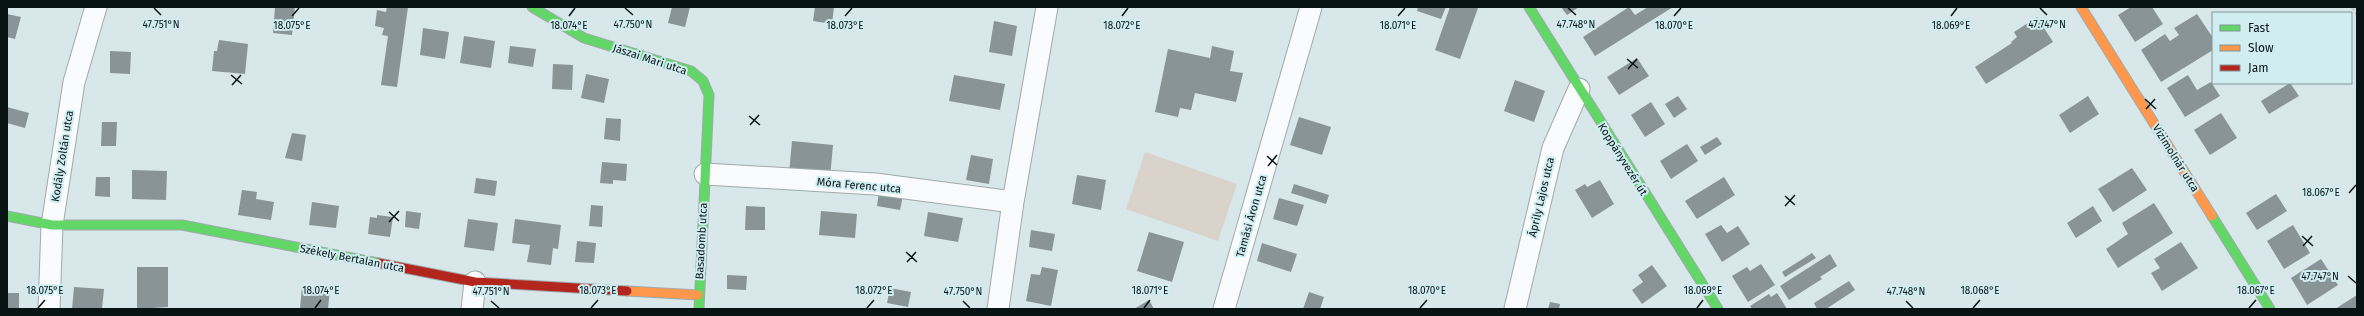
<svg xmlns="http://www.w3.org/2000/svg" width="2364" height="316" font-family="'Fira Sans',sans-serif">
	<rect width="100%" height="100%" fill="#d8e7e9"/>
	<path fill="#d9d3cc" d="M 1145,152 L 1237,184 L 1218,241 L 1126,209 Z"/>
	<path fill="#899496" d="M 275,7 L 295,7 L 292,35 L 273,33 Z
		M 387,7 L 408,7 L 397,87 L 381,85 L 388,36 L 382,35 L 384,28 L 375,26 L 377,10 L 386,12 Z
		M 672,7 L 690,7 L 685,27 L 668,23 Z
		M 815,7 L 834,7 L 832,24 L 813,21 Z
		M 1418,7 L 1446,7 L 1441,19 L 1417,11 Z
		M 1450,7 L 1478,8 L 1460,59 L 1435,50 Z
		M 1561,7 L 1579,7 L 1567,15 Z
		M 1629,7 L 1635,15 L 1648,7 L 1673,7 L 1595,56 L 1583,37 Z
		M 2131,7 L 2152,7 L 2163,24 L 2135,42 L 2118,15 Z
		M 7,14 L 21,17 L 15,39 L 7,37 Z
		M 2197,14 L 2213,38 L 2213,50 L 2161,82 L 2141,50 L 2165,34 L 2170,41 L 2179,35 L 2174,28 Z
		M 2037,17 L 2053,42 L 1986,84 L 1975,67 L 2012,43 L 2011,42 L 2017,37 L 2014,32 Z
		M 994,21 L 1017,26 L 1012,56 L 989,52 Z
		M 423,28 L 449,32 L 445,59 L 420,55 Z
		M 464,36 L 495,41 L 491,68 L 460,63 Z
		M 219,40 L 248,44 L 245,74 L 212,71 L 214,51 L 217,51 Z
		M 510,46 L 536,49 L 533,67 L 508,63 Z
		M 1212,46 L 1234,51 L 1230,71 L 1243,73 L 1236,102 L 1195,93 L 1191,110 L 1180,108 L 1178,117 L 1155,112 L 1168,49 L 1210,58 Z
		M 110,51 L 131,52 L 130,74 L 110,73 Z
		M 1637,58 L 1649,76 L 1619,95 L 1607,77 Z
		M 553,64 L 573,65 L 572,90 L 552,89 Z
		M 586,74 L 609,79 L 604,103 L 581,98 Z
		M 954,75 L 1005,84 L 1000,110 L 949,101 Z
		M 2188,75 L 2197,90 L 2211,82 L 2220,96 L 2185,117 L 2167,88 Z
		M 1515,80 L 1545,91 L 1534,122 L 1504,111 Z
		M 2290,83 L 2299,96 L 2269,114 L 2261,101 Z
		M 1678,96 L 1687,109 L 1674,118 L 1665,104 Z
		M 2088,96 L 2099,114 L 2070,133 L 2059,115 Z
		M 1651,102 L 1665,124 L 1645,137 L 1631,115 Z
		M 7,107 L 29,113 L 25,128 L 7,123 Z
		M 2221,113 L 2237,138 L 2210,155 L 2194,130 Z
		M 1299,117 L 1331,127 L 1322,155 L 1290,145 Z
		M 606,118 L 621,119 L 620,141 L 604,139 Z
		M 102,122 L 117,122 L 116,146 L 101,146 Z
		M 292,133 L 306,135 L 302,161 L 285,158 Z
		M 1717,137 L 1722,144 L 1705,155 L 1700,147 Z
		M 792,141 L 833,145 L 830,178 L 789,174 Z
		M 1687,144 L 1698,161 L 1671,179 L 1660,161 Z
		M 971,155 L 993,159 L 989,184 L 966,180 Z
		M 602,162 L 627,164 L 626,181 L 613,180 L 613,184 L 600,183 Z
		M 2132,168 L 2147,190 L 2113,212 L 2098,189 Z
		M 132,170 L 167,171 L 166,200 L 132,199 Z
		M 1077,175 L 1106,180 L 1101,210 L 1072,204 Z
		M 96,177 L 110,177 L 110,197 L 95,196 Z
		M 1724,177 L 1735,195 L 1697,219 L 1685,201 Z
		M 476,178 L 497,181 L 495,196 L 474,193 Z
		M 1600,180 L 1614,204 L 1592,218 L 1575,190 L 1585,184 L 1587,187 Z
		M 1294,184 L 1329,195 L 1326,204 L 1291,193 Z
		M 242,190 L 257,192 L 256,199 L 274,202 L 271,220 L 238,215 Z
		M 879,192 L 903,196 L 900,210 L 877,206 Z
		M 2276,194 L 2287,211 L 2257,230 L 2246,213 Z
		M 1279,198 L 1304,205 L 1297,226 L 1273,219 Z
		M 312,202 L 339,206 L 336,228 L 309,225 Z
		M 2154,203 L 2173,233 L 2118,268 L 2106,249 L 2128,234 L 2122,223 Z
		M 591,205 L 603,206 L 602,227 L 589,226 Z
		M 746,206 L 765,207 L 765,230 L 745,230 Z
		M 2093,206 L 2102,221 L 2076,238 L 2067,223 Z
		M 406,211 L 421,213 L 419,229 L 405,227 Z
		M 821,211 L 857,214 L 855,238 L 819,235 Z
		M 928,212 L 963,218 L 958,242 L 924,236 Z
		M 377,215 L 393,217 L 390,237 L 368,234 L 370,217 L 377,218 Z
		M 468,219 L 498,223 L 494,251 L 464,247 Z
		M 515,219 L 561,225 L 558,249 L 553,248 L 551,265 L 527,262 L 530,245 L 512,243 Z
		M 1721,225 L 1727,233 L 1738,226 L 1750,244 L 1722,262 L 1705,234 Z
		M 2293,225 L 2310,253 L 2284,269 L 2267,241 Z
		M 1031,230 L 1055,234 L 1052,251 L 1029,247 Z
		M 1149,232 L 1184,242 L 1172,282 L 1137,271 Z
		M 577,241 L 596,243 L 594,263 L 575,262 Z
		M 2181,242 L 2198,268 L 2162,291 L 2151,273 L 2160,268 L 2154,259 Z
		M 1262,243 L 1297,254 L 1291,272 L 1257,261 Z
		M 1812,253 L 1816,258 L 1785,277 L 1782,272 Z
		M 1830,254 L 1837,266 L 1820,277 L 1822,279 L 1789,300 L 1780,286 Z
		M 2321,259 L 2338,285 L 2307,305 L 2291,278 Z
		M 1761,264 L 1775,285 L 1748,302 L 1732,276 L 1747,267 L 1750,271 Z
		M 1652,265 L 1667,286 L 1642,304 L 1632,290 L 1643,282 L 1638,275 Z
		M 137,267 L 168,267 L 168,307 L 137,309 Z
		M 1042,267 L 1058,270 L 1051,306 L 1026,301 L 1031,274 L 1040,275 Z
		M 727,275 L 747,276 L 746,290 L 727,289 Z
		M 1849,281 L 1855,290 L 1826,309 L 1817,309 L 1814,303 Z
		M 302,286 L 330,289 L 328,309 L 300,309 Z
		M 74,287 L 104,289 L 102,309 L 72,309 Z
		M 890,288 L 911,292 L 908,307 L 887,303 Z
		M 1309,292 L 1324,297 L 1320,309 L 1303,309 Z
		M 7,293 L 19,293 L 19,309 L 7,309 Z
		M 1777,293 L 1787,309 L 1752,309 L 1750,306 L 1769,294 L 1771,297 Z
		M 2357,295 L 2357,309 L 2335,309 Z
		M 1149,300 L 1154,309 L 1134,309 Z
		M 1550,302 L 1560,304 L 1559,309 L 1548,309 Z"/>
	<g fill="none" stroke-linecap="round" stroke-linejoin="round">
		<g stroke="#9faaac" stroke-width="23">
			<path id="street" d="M 705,174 L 875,184 L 1013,202
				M 49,309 L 52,225 L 74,82 L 96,7
				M 472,309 L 475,282
				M 998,309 L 1013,202 L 1047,7
				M 1224,309 L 1311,7
				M 1515,309 L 1553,148 L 1579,89"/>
		</g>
		<g stroke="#9faaac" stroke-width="11">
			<path id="fast" d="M 532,7 L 584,38 L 691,71 L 703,81 L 709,95 L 699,309
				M 1529,7 L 1718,309
				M 7,216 L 52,225 L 182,225 L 378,263
				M 2212,216 L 2270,309"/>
		</g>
		<g stroke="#9faaac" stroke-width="11">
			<path id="slow" d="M 2081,7 L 2212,216
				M 627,291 L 698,295"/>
		</g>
		<g stroke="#9faaac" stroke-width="11">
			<path id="jam" d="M 378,263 L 475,282 L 627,291"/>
		</g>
		<path stroke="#c7cbcb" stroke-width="2.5" stroke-dasharray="4 2" stroke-linecap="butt" d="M 2352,7 L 2357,15"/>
		<use href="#street" stroke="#f9fbfc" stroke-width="21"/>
		<use href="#fast" stroke="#63d668" stroke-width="9"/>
		<use href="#slow" stroke="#ff974d" stroke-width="9"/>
		<use href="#jam" stroke="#b3261e" stroke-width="9"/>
	</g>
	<path fill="none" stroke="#081314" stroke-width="1.5" d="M 154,8 L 161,15M 625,8 L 633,15M 1568,8 L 1576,15M 2040,8 L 2047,15M 292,16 L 299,8M 569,16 L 575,8M 845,16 L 852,8M 1122,16 L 1128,8M 1398,16 L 1405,8M 1674,16 L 1681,8M 1951,16 L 1957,8M 1627,59 L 1638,68M 1628,69 L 1637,59M 231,75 L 242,84M 232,85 L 241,75M 2145,99 L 2156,109M 2146,109 L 2155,99M 749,116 L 760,125M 750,125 L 759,115M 1267,156 L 1277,165M 1268,166 L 1277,155M 2349,193 L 2356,185M 1785,196 L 1795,205M 1785,206 L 1795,195M 389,212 L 399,221M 389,222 L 399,211M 2302,236 L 2313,246M 2303,246 L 2312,236M 906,252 L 917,262M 907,262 L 916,252M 2348,276 L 2356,283M 491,301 L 499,308M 963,301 L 970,308M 1906,301 L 1913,308M 38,308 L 45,300M 315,308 L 321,300M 591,308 L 598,300M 867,308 L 874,300M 1144,308 L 1150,300M 1420,308 L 1427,300M 1697,308 L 1703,300M 1973,308 L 1980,300M 2249,308 L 2256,300"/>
	<g text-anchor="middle" stroke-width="4" stroke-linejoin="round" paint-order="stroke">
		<g font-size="11" fill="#081314" stroke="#d0edf1">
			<text transform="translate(650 59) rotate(18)" y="4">Jászai Mari utca</text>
			<text transform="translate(62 156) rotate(-81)" y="4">Kodály Zoltán utca</text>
			<text transform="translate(2176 158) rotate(58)" y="4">Vízimolnár utca</text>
			<text transform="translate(1623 159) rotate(58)" y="4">Koppányvezér út</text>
			<text transform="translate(859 185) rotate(5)" y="4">Móra Ferenc utca</text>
			<text transform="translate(1541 197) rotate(-77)" y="4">Áprily Lajos utca</text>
			<text transform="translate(1251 216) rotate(-74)" y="4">Tamási Áron utca</text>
			<text transform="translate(701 241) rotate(-87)" y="4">Basadomb utca</text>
			<text transform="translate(352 258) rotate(11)" y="4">Székely Bertalan utca</text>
		</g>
	</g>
	<g font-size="10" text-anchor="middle" fill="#081314" stroke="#d0edf1" stroke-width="4" stroke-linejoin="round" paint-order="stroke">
		<text x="2047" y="28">47.747°N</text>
		<text x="161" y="28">47.751°N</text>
		<text x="633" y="28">47.750°N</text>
		<text x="1576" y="28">47.748°N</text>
		<text x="569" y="29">18.074°E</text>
		<text x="292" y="29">18.075°E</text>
		<text x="845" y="29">18.073°E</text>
		<text x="1122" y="29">18.072°E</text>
		<text x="1398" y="29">18.071°E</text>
		<text x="1674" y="29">18.070°E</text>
		<text x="1951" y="29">18.069°E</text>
		<text x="2321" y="196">18.067°E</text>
		<text x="2320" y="280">47.747°N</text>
		<text x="45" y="294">18.075°E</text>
		<text x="321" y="294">18.074°E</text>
		<text x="598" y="294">18.073°E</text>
		<text x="874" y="294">18.072°E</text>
		<text x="1150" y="294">18.071°E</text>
		<text x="1427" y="294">18.070°E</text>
		<text x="1703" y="294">18.069°E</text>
		<text x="1980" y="294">18.068°E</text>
		<text x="2256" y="294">18.067°E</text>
		<text x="491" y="295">47.751°N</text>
		<text x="963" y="295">47.750°N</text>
		<text x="1906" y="295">47.748°N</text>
	</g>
	<rect width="2364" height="316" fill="none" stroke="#081314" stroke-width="16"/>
	<rect x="2212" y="12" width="140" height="72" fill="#d0edf1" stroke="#809699"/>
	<rect x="2220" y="25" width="20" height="6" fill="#63d668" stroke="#809699"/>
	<text x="2248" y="32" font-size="12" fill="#081314">Fast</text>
	<rect x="2220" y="45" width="20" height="6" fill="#ff974d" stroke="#809699"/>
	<text x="2248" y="52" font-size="12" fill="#081314">Slow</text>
	<rect x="2220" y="65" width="20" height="6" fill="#b3261e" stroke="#809699"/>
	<text x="2248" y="72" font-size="12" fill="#081314">Jam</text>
</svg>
